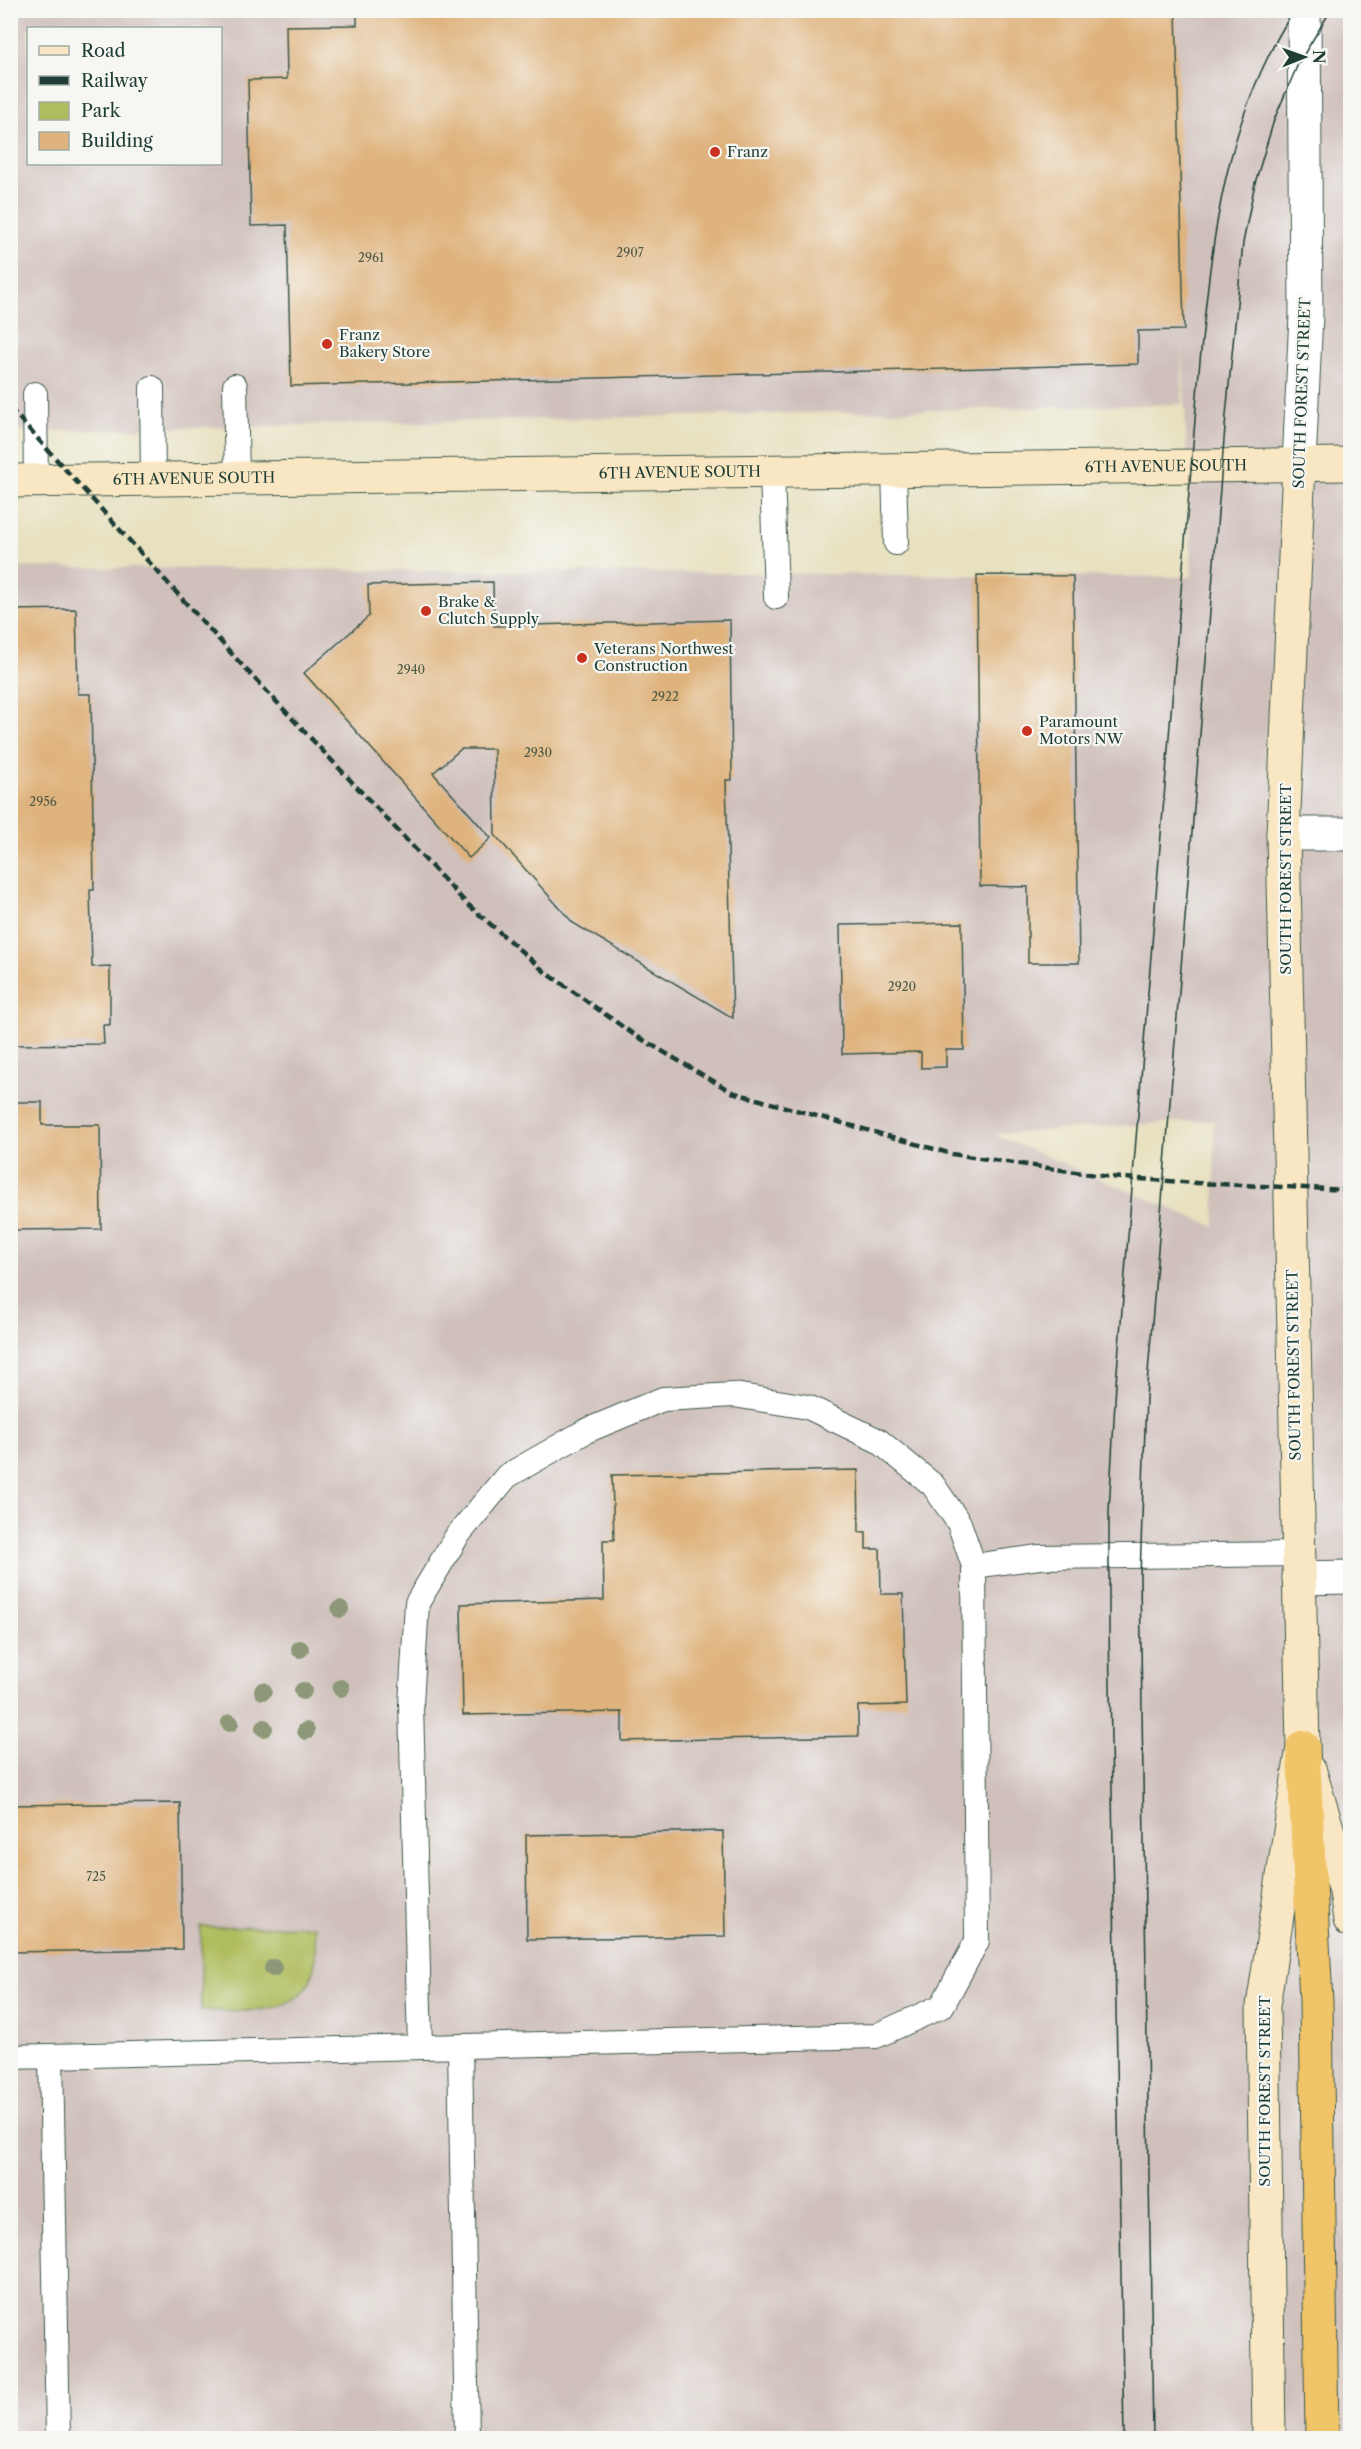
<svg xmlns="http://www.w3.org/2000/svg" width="1361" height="2449" font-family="'Libre Caslon Text',serif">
	<rect width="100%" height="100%" fill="#f6f6f2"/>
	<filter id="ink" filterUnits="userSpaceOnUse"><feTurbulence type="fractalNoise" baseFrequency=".0167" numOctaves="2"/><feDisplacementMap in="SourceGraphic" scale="12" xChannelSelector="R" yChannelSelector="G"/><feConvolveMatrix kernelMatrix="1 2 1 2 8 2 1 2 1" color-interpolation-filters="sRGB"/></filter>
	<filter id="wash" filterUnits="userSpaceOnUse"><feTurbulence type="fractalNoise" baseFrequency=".008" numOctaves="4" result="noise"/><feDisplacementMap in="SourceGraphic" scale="24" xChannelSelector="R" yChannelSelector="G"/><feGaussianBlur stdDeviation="1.35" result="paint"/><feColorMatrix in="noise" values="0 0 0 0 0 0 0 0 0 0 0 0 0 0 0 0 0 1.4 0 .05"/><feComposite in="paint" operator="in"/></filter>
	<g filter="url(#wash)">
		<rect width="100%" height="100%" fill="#e7e1bf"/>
		<path fill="#cfc0bb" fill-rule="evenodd" d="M 11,11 L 1350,11 L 1350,2438 L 11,2438 L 11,567 L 1192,577 L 1182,339 L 1182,404 L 11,432 ZM 28,28 L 220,28 L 220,164 L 28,164 ZM 1214,1120 L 1215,1227 L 993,1134 L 994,1134 Z"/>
		<path fill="#b0bd5e" stroke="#687d49" stroke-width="1.5" d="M 315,1926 C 315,1941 317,1959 313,1973 C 299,2019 239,2010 201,2011 L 201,1927 Z"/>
		<g id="blocks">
			<path fill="#dfb37d" d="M 357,10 L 1176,10 L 1184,330 L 1138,331 L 1138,364 L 291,386 L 287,225 L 251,226 L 248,80 L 287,79 L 286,26 L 357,25 Z
				M 977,575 L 1073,576 L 1079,963 L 1028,963 L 1028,887 L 980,886 Z
				M 493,582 L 494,626 L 730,620 L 732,780 L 726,780 L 733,1018 L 573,923 L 495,835 L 494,749 L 461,749 L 433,773 L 491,838 L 469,858 L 304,673 L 369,616 L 368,585 Z
				M 76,609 L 78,694 L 91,694 L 94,890 L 90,890 L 92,967 L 110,966 L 110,1025 L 103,1025 L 104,1044 L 10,1045 L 10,610 Z
				M 962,923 L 964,1050 L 946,1050 L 946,1067 L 921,1068 L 921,1052 L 842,1054 L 840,925 Z
				M 10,1102 L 42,1102 L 42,1125 L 100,1125 L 101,1229 L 10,1230 Z
				M 858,1470 L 859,1532 L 866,1532 L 866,1549 L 880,1549 L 881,1594 L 903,1594 L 906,1705 L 858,1706 L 858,1736 L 622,1741 L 622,1712 L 463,1715 L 461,1604 L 604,1600 L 603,1540 L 614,1540 L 612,1475 Z
				M 180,1803 L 182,1949 L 10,1952 L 10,1805 Z
				M 723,1831 L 725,1936 L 527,1939 L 526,1835 Z"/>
		</g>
	</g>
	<g filter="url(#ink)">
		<use href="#blocks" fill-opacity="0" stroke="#3d5649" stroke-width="1.5"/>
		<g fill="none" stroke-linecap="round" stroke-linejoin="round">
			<g stroke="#3d5649" stroke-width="26">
				<path id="lane" d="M 235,386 L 237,478
					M 152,388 L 153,479
					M 35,394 L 36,481
					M 894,469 L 896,543
					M 772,471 L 776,597
					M 974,1566 L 1039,1557 L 1299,1554
					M 460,2046 L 467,2438
					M 51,2056 L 58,2438
					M 10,2057 L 876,2036 L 942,2006 L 977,1941 L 974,1566 L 959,1523 L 933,1485 L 879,1441 L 808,1407 L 734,1395 L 663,1399 L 586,1431 L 507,1476 L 457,1536 L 417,1603 L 411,1704 L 420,2047"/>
			</g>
			<g stroke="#3d5649" stroke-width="35">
				<path id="street" d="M 1299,464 L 1306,315 L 1304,10
					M 1283,834 L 1350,834
					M 1299,1578 L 1350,1577"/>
			</g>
			<g stroke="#3d5649" stroke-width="35">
				<g id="secondary">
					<path id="s1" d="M 10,481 L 1350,464"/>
					<path d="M 1310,1772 L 1346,1891 L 1350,1920"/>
					<path d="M 1269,2438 L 1263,2006 L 1303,1747 L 1283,834 L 1299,464"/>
				</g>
			</g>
			<g stroke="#3d5649" stroke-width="35">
				<path id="highway" d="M 1303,1747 L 1316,2001 L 1322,2438"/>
			</g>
			<use href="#lane" stroke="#fff" stroke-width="24"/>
			<use href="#street" stroke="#fff" stroke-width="33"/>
			<use href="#secondary" stroke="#f9e7c3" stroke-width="33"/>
			<use href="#highway" stroke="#f0c469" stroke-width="33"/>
			<path stroke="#1f3d34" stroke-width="1.5" d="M 1124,2438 L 1109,1631 L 1109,1511 L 1116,1383 L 1199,371 C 1212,241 1222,124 1294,10
				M 1153,2438 L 1140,1577 L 1146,1397 L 1226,415 L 1243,243 L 1255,183 L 1274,120 L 1298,64 L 1331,10"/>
			<path stroke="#1f3d34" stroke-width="4.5" stroke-dasharray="9 4.5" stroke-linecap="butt" d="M 10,408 L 240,663 L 465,902 L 544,971 L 633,1034 L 732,1092 L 952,1154 L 1110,1177 L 1197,1183 L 1350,1190"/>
		</g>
		<g fill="#8d9878">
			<circle cx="340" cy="1609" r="9"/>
			<circle cx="300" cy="1649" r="9"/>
			<circle cx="341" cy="1688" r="9"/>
			<circle cx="263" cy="1691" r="9"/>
			<circle cx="303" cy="1691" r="9"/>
			<circle cx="230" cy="1723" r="9"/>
			<circle cx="264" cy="1728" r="9"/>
			<circle cx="306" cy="1731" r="9"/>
			<circle cx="273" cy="1968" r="9"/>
		</g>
	</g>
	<g fill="#c8321e" stroke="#f6f6f2" stroke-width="2">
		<circle cx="715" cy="152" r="6"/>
		<circle cx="327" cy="344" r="6"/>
		<circle cx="426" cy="611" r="6"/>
		<circle cx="582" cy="658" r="6"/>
		<circle cx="1027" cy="731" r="6"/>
	</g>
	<g text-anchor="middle" stroke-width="4.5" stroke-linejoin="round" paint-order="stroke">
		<g font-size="12" fill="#4f5a46">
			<text x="630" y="257">2907</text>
			<text x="371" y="262">2961</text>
			<text x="411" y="674">2940</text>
			<text x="665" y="701">2922</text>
			<text x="538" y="757">2930</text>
			<text x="43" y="806">2956</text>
			<text x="902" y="991">2920</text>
			<text x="96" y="1881">725</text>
		</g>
		<g font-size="15" fill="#1f3d34" stroke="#f6f6f2" text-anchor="start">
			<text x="727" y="157">Franz</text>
			<text x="339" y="340">Franz<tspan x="339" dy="17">Bakery Store</tspan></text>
			<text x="438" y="607">Brake &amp;<tspan x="438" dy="17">Clutch Supply</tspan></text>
			<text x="594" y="654">Veterans Northwest<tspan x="594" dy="17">Construction</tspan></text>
			<text x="1039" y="727">Paramount<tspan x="1039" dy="17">Motors NW</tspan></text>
		</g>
		<g font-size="15" fill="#1f3d34" stroke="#f6f6f2">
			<text transform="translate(1302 393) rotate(-88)" y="5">SOUTH FOREST STREET</text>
			<text dy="5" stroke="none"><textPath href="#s1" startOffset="1156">6TH AVENUE SOUTH</textPath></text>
			<text dy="5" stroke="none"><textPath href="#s1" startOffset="670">6TH AVENUE SOUTH</textPath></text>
			<text dy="5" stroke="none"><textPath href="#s1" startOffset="184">6TH AVENUE SOUTH</textPath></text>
			<text transform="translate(1286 879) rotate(-90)" y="5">SOUTH FOREST STREET</text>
			<text transform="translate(1294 1365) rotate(-91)" y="5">SOUTH FOREST STREET</text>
			<text transform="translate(1265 2091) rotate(-90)" y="5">SOUTH FOREST STREET</text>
		</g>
	</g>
	<rect width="1361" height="2449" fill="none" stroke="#f6f6f2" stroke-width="36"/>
	<rect x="27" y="27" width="195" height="138" fill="#f6f6f2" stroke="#a0aca6" stroke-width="1.5"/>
	<rect x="39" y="46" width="30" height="9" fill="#f9e7c3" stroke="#a0aca6" stroke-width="1.5"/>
	<text x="81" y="57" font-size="18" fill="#1f3d34">Road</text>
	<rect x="39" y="76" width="30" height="9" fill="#1f3d34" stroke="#a0aca6" stroke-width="1.5"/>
	<text x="81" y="87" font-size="18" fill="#1f3d34">Railway</text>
	<rect x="39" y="102" width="30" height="18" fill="#b0bd5e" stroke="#a0aca6" stroke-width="1.5"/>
	<text x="81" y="117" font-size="18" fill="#1f3d34">Park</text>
	<rect x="39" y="132" width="30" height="18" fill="#dfb37d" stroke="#a0aca6" stroke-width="1.5"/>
	<text x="81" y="147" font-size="18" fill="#1f3d34">Building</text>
	<g transform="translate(1304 57) rotate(89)" stroke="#f6f6f2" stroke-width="4.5" paint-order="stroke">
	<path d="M0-4.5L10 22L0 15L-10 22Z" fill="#1f3d34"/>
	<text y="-9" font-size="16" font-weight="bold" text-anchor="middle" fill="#1f3d34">N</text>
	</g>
</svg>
